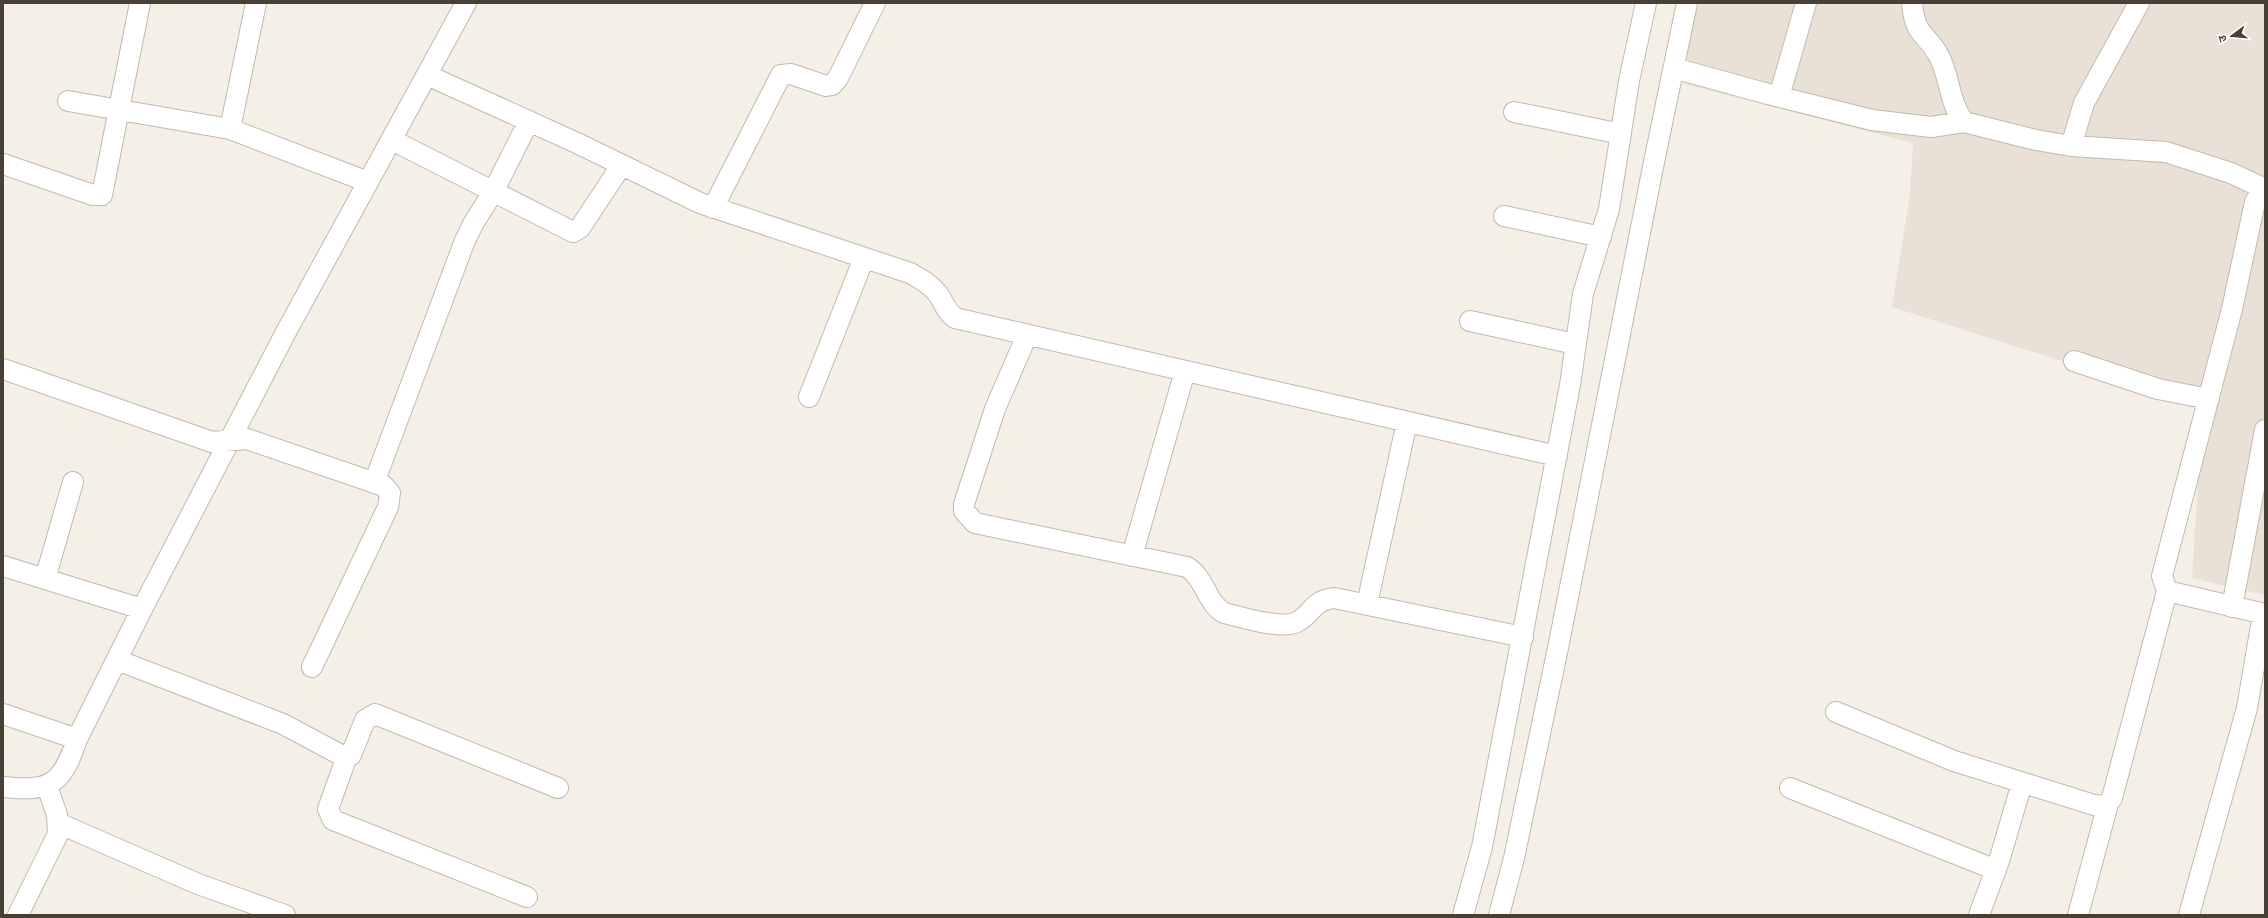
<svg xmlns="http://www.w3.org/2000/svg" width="2268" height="918" font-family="Mulish,'Noto Sans Devanagari',sans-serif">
	<rect width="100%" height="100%" fill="#f4efe7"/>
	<path fill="#e9e1d5" d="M 1689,3 L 2265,3 L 2265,595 L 2192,578 L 2198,482 L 2201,396 L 2074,365 L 1892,307 L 1910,194 L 1913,143 L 1684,84 Z"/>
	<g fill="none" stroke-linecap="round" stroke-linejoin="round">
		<g stroke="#c3b9ac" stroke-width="22">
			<path id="minor" d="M 1912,3 C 1915,37 1926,32 1939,56 C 1950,77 1949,103 1964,122 L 2036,140 L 2071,146 L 2166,152 L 2231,173 L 2265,189
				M 1674,68 L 1768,94 L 1872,120 L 1931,127 L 1964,122
				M 427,75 L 577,143 L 700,203 L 910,273 C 921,279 930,284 938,294 C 946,305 943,308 955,318 L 1557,456
				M 1779,97 L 1806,3
				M 68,101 L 230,129 L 368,182
				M 1514,112 L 1621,134
				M 230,129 L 256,3
				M 392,140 L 573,232 L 580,228 L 621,166
				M 2071,146 L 2084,103 L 2139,3
				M 3,164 L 93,195 L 102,195 L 140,3
				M 2265,193 L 2259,196 L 2255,202 L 2232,309 L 2162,576 L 2167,591 L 2265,614
				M 713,208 L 781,75 L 791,74 L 826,86 L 832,85 L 838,78 L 875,3
				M 1504,216 L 1601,237
				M 1470,321 L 1575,344
				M 1027,335 L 995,409 L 964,504 L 964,511 L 975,523 L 1187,567 C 1205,578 1206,602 1224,613 C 1242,617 1281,630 1297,622 C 1313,614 1311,601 1334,598 L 1523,637
				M 2074,361 L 2158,389 L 2209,399
				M 3,369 L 212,442 L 247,439 L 384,486 L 390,493 L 388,507 L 312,667
				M 809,397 L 864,258
				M 374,483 L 464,243 L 473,224 L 493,192 L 529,121
				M 1132,556 L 1185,371
				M 3,566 L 142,609
				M 45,579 L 73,482
				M 1367,604 L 1407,422
				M 2232,607 L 2265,430
				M 117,660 L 283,724 L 341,755 L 351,755 L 365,720 L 375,714 L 558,788
				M 1836,712 L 1954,761 L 2094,805 C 2103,806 2107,806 2112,798 L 2167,591
				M 3,714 L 77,739
				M 347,756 L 328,809 L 333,820 L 527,897
				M 3,787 C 50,792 62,785 77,739 L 142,609 L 286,332 L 466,3
				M 1790,788 L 1996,870
				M 58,823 L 198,884 L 285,915
				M 18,915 L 58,834 L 57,815 L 47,786
				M 1463,915 L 1482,847 L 1570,385 L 1583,294 L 1609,209 L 1629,81 L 1646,3
				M 1499,915 L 1514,858 L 1559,643 L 1654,162 L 1687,3
				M 1979,915 L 1999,861 L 2022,783
				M 2078,915 L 2108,804
				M 2189,915 L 2247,708 L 2263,614"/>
		</g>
		<use href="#minor" stroke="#fff" stroke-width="20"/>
	</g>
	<rect width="2268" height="918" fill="none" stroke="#483f35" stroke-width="8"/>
	<g transform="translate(2232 36) rotate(254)" stroke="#ffffff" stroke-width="3" paint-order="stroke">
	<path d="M0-3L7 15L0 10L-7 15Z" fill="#483f35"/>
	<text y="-6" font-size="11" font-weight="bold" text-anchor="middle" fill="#483f35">उ</text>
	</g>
</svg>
